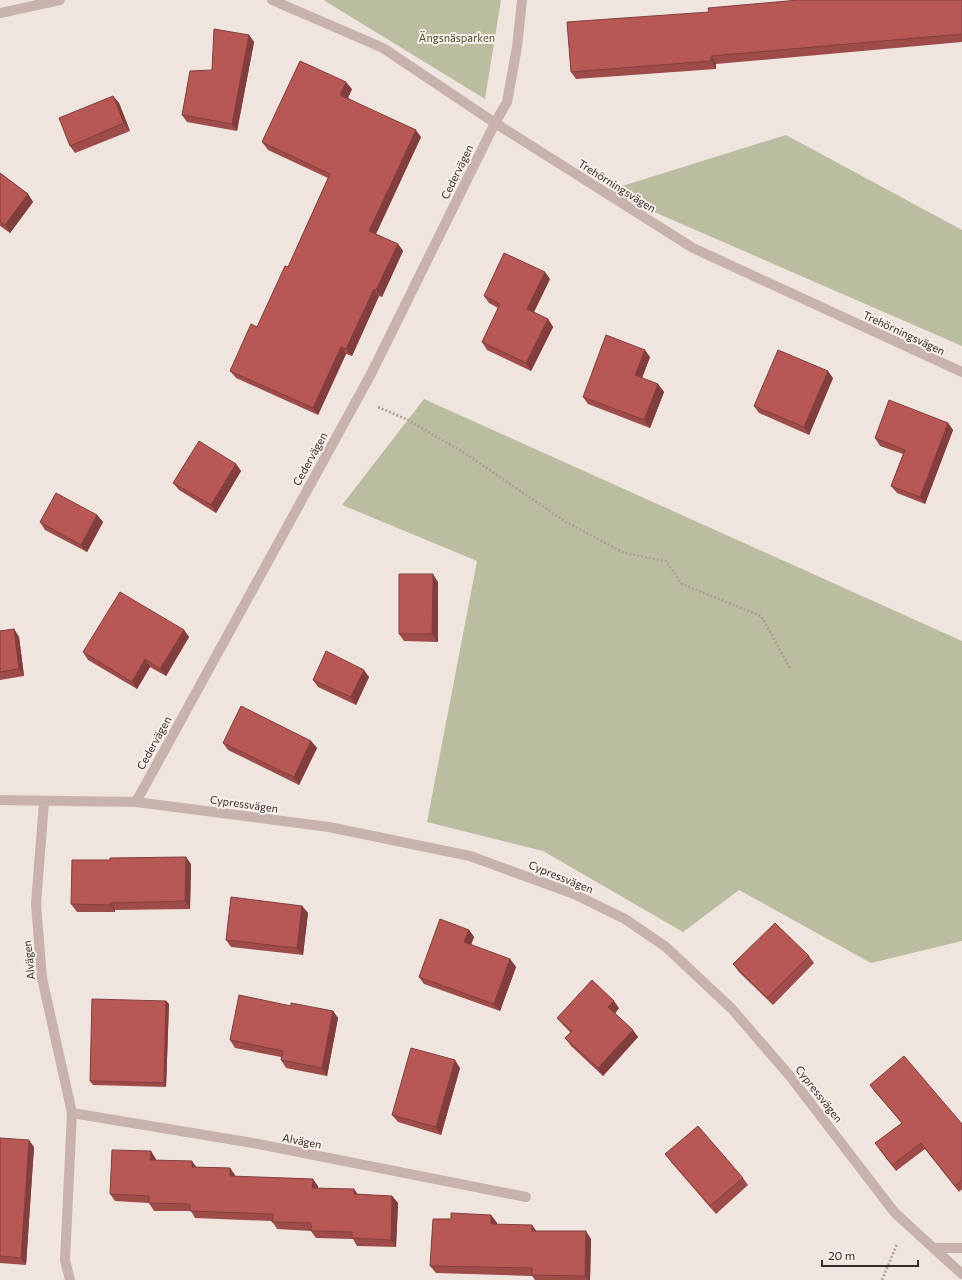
<svg xmlns="http://www.w3.org/2000/svg" width="962" height="1280" font-family="Commissioner,sans-serif">
	<rect width="100%" height="100%" fill="#f0e4df"/>
	<path fill="#babda0" d="M 501,0 L 485,99 L 325,1 L 325,0 Z
		M 786,135 L 962,230 L 962,346 L 606,191 Z
		M 424,399 L 962,641 L 962,941 L 871,963 L 739,890 L 683,932 L 543,851 L 427,822 L 477,561 L 342,505 Z"/>
	<g fill="none" stroke-linecap="round" stroke-linejoin="round">
		<path stroke="#b29d96" stroke-width="2.5" stroke-dasharray="2 2" stroke-linecap="butt" d="M 378,407 L 408,420 L 463,452 L 566,522 L 624,553 L 666,561 L 682,584 L 761,616 L 790,668
			M 882,1280 L 897,1244"/>
		<path stroke="#c7b3ac" stroke-width="10" d="M 936,1248 L 962,1248"/>
		<path stroke="#c7b3ac" stroke-width="10" d="M 272,0 L 383,48 L 495,123 L 693,248 L 962,372
			M 0,13 L 60,0
			M 0,800 L 136,802 L 329,827 L 470,856 L 574,894 L 625,919 L 666,947 L 732,1009 L 789,1075 L 895,1213 L 962,1274
			M 44,802 L 36,904 L 42,978 L 72,1113 L 65,1260 L 70,1280
			M 136,802 L 371,374 L 495,123 L 507,102 L 517,47 L 522,0
			M 72,1113 L 253,1143 L 526,1197"/>
	</g>
	<path fill="#9e4c49" d="M 962,0 L 962,42 L 716,64 L 716,69 L 576,79 L 571,72 Z
		M 249,35 L 254,42 L 237,131 L 187,122 L 182,115 Z
		M 352,89 L 348,98 L 421,137 L 376,234 L 398,244 L 403,251 L 382,297 L 379,296 L 352,356 L 346,354 L 318,415 L 236,378 L 230,371 L 257,327 L 288,267 L 328,178 L 268,150 L 262,142 Z
		M 113,96 L 119,103 L 130,131 L 75,153 L 70,146 Z
		M 0,173 L 28,194 L 33,202 L 10,233 L 0,226 Z
		M 550,279 L 534,312 L 548,319 L 553,327 L 531,371 L 487,350 L 482,342 L 498,308 L 489,303 L 484,296 Z
		M 650,357 L 642,378 L 658,384 L 664,392 L 650,428 L 588,404 L 583,397 Z
		M 833,378 L 809,435 L 759,413 L 754,406 Z
		M 948,423 L 953,430 L 925,504 L 897,493 L 891,486 L 903,454 L 880,446 L 875,438 Z
		M 236,464 L 241,471 L 216,513 L 179,490 L 173,483 Z
		M 97,515 L 103,522 L 87,552 L 45,530 L 40,522 Z
		M 438,582 L 438,642 L 404,641 L 399,634 Z
		M 14,629 L 19,637 L 24,676 L 0,680 L 0,631 Z
		M 184,630 L 189,637 L 166,676 L 150,667 L 137,689 L 88,660 L 83,652 Z
		M 369,677 L 356,705 L 318,687 L 313,680 Z
		M 311,741 L 317,748 L 299,785 L 228,750 L 223,743 Z
		M 191,864 L 190,909 L 115,910 L 115,912 L 77,912 L 71,904 Z
		M 302,906 L 308,913 L 303,955 L 231,947 L 226,940 Z
		M 469,930 L 474,937 L 471,945 L 510,959 L 516,967 L 500,1011 L 424,984 L 419,977 Z
		M 809,956 L 814,963 L 773,1005 L 739,972 L 733,964 Z
		M 166,1001 L 169,1004 L 166,1087 L 93,1085 L 90,1081 Z
		M 291,1006 L 333,1011 L 338,1018 L 327,1076 L 286,1068 L 281,1060 L 281,1057 L 235,1048 L 230,1040 Z
		M 619,1008 L 615,1013 L 638,1037 L 603,1076 L 571,1046 L 565,1038 L 571,1033 L 563,1025 L 557,1018 Z
		M 460,1068 L 441,1135 L 398,1122 L 392,1115 Z
		M 870,1085 L 962,1124 L 962,1189 L 959,1192 L 925,1149 L 896,1171 L 879,1149 L 902,1123 L 874,1091 Z
		M 0,1138 L 34,1147 L 26,1265 L 0,1263 Z
		M 665,1154 L 743,1178 L 748,1185 L 716,1214 L 671,1162 Z
		M 156,1159 L 156,1160 L 196,1167 L 230,1168 L 235,1176 L 318,1186 L 318,1188 L 358,1195 L 392,1196 L 398,1203 L 396,1247 L 357,1246 L 353,1239 L 316,1238 L 311,1231 L 277,1229 L 272,1221 L 195,1218 L 191,1211 L 154,1211 L 149,1203 L 115,1201 L 110,1194 Z
		M 491,1215 L 497,1223 L 496,1225 L 532,1225 L 536,1231 L 591,1239 L 590,1280 L 535,1280 L 532,1276 L 436,1273 L 430,1266 L 451,1219 Z"/>
	<path fill="#813e3c" d="M 249,35 L 254,42 L 237,131 L 232,124 Z
		M 711,56 L 716,64 L 716,69 L 711,61 Z
		M 346,82 L 352,89 L 346,102 L 340,95 Z
		M 113,96 L 119,103 L 130,131 L 124,123 Z
		M 416,130 L 421,137 L 374,238 L 369,231 Z
		M 28,194 L 33,202 L 10,233 L 5,225 Z
		M 398,244 L 403,251 L 382,297 L 376,290 Z
		M 545,272 L 550,279 L 532,316 L 527,309 Z
		M 374,289 L 379,296 L 352,356 L 346,349 Z
		M 548,319 L 553,327 L 531,371 L 526,363 Z
		M 341,347 L 346,354 L 318,415 L 313,408 Z
		M 645,350 L 650,357 L 640,383 L 635,375 Z
		M 828,371 L 833,378 L 809,435 L 804,427 Z
		M 658,384 L 664,392 L 650,428 L 644,420 Z
		M 948,423 L 953,430 L 925,504 L 920,497 Z
		M 236,464 L 241,471 L 216,513 L 211,505 Z
		M 97,515 L 103,522 L 87,552 L 81,545 Z
		M 433,574 L 438,582 L 438,642 L 432,634 Z
		M 14,629 L 19,637 L 24,676 L 19,669 Z
		M 184,630 L 189,637 L 166,676 L 160,669 Z
		M 145,659 L 150,667 L 137,689 L 132,682 Z
		M 364,670 L 369,677 L 356,705 L 351,697 Z
		M 311,741 L 317,748 L 299,785 L 294,777 Z
		M 186,857 L 191,864 L 190,909 L 185,901 Z
		M 110,903 L 115,910 L 115,912 L 110,905 Z
		M 302,906 L 308,913 L 303,955 L 297,948 Z
		M 469,930 L 474,937 L 469,949 L 464,942 Z
		M 510,959 L 516,967 L 500,1011 L 494,1004 Z
		M 166,1001 L 169,1004 L 166,1087 L 164,1083 Z
		M 614,1001 L 619,1008 L 614,1015 L 608,1007 Z
		M 333,1011 L 338,1018 L 327,1076 L 322,1068 Z
		M 633,1030 L 638,1037 L 603,1076 L 598,1068 Z
		M 455,1060 L 460,1068 L 441,1135 L 436,1127 Z
		M 29,1140 L 34,1147 L 26,1265 L 21,1258 Z
		M 151,1151 L 156,1159 L 155,1167 L 150,1160 Z
		M 192,1161 L 197,1168 L 192,1167 Z
		M 230,1168 L 235,1175 L 235,1183 L 230,1176 Z
		M 313,1179 L 318,1186 L 317,1195 L 312,1188 Z
		M 354,1189 L 359,1196 L 354,1194 Z
		M 392,1196 L 398,1203 L 396,1247 L 391,1240 Z
		M 491,1215 L 497,1223 L 496,1232 L 491,1224 Z
		M 532,1225 L 537,1232 L 532,1231 Z
		M 586,1231 L 591,1239 L 590,1280 L 588,1280 L 585,1276 Z"/>
	<path fill="#b85855" stroke="#813e3c" d="M 799,0 L 962,0 L 962,34 L 711,56 L 711,61 L 571,72 L 567,22 L 709,12 L 708,8 Z
		M 214,29 L 249,35 L 232,124 L 182,115 L 190,71 L 212,70 Z
		M 300,61 L 346,82 L 340,95 L 416,130 L 369,231 L 398,244 L 376,290 L 374,289 L 346,349 L 341,347 L 313,408 L 230,371 L 251,324 L 257,327 L 285,266 L 288,267 L 330,174 L 262,142 Z
		M 113,96 L 124,123 L 70,146 L 59,118 Z
		M 0,173 L 28,194 L 5,225 L 0,222 Z
		M 504,253 L 545,272 L 527,309 L 548,319 L 526,363 L 482,342 L 500,304 L 484,296 Z
		M 606,335 L 645,350 L 635,375 L 658,384 L 644,420 L 583,397 Z
		M 778,350 L 828,371 L 804,427 L 754,406 Z
		M 889,400 L 948,423 L 920,497 L 891,486 L 905,450 L 875,438 Z
		M 199,441 L 236,464 L 211,505 L 173,483 Z
		M 56,493 L 97,515 L 81,545 L 40,522 Z
		M 399,574 L 433,574 L 432,634 L 399,634 Z
		M 120,592 L 184,630 L 160,669 L 145,659 L 132,682 L 83,652 Z
		M 14,629 L 19,669 L 0,672 L 0,631 Z
		M 326,651 L 364,670 L 351,697 L 313,680 Z
		M 241,706 L 311,741 L 294,777 L 223,743 Z
		M 186,857 L 185,901 L 110,903 L 110,905 L 71,904 L 72,860 L 110,860 L 110,858 Z
		M 231,897 L 302,906 L 297,948 L 226,940 Z
		M 440,919 L 469,930 L 464,942 L 510,959 L 494,1004 L 419,977 Z
		M 775,923 L 809,956 L 767,998 L 733,964 Z
		M 592,980 L 614,1001 L 608,1007 L 633,1030 L 598,1068 L 565,1038 L 572,1031 L 557,1018 Z
		M 239,995 L 291,1006 L 291,1003 L 333,1011 L 322,1068 L 281,1060 L 283,1051 L 230,1040 Z
		M 92,999 L 166,1001 L 164,1083 L 90,1081 Z
		M 411,1048 L 455,1060 L 436,1127 L 392,1115 Z
		M 904,1056 L 962,1124 L 962,1180 L 955,1186 L 921,1143 L 892,1165 L 875,1143 L 902,1123 L 870,1085 Z
		M 698,1126 L 743,1178 L 710,1206 L 665,1154 Z
		M 0,1138 L 29,1140 L 21,1258 L 0,1256 Z
		M 112,1150 L 151,1151 L 150,1160 L 192,1161 L 192,1167 L 230,1168 L 230,1176 L 313,1179 L 312,1188 L 354,1189 L 354,1194 L 392,1196 L 391,1240 L 352,1238 L 352,1232 L 311,1231 L 311,1223 L 272,1222 L 273,1214 L 190,1211 L 190,1204 L 149,1203 L 149,1196 L 110,1194 Z
		M 451,1213 L 491,1215 L 491,1224 L 532,1225 L 532,1231 L 586,1231 L 585,1276 L 532,1275 L 532,1268 L 430,1266 L 433,1219 L 451,1219 Z"/>
	<g text-anchor="middle" stroke-width="4" stroke-linejoin="round" paint-order="stroke">
		<g font-size="11" fill="#4c5131" stroke="#f8efeb">
			<text x="457" y="42">Ängsnäsparken</text>
		</g>
		<g font-size="11" fill="#362b2a" stroke="#f8efeb">
			<text transform="translate(457 172) rotate(-64)" y="4">Cedervägen</text>
			<text transform="translate(617 186) rotate(32)" y="4">Trehörningsvägen</text>
			<text transform="translate(904 333) rotate(25)" y="4">Trehörningsvägen</text>
			<text transform="translate(310 459) rotate(-61)" y="4">Cedervägen</text>
			<text transform="translate(154 743) rotate(-61)" y="4">Cedervägen</text>
			<text transform="translate(244 804) rotate(8)" y="4">Cypressvägen</text>
			<text transform="translate(561 877) rotate(22)" y="4">Cypressvägen</text>
			<text transform="translate(29 960) rotate(-96)" y="4">Alvägen</text>
			<text transform="translate(819 1094) rotate(52)" y="4">Cypressvägen</text>
			<text transform="translate(302 1141) rotate(11)" y="4">Alvägen</text>
		</g>
	</g>
	<path d="M822 1260v6h96v-6" fill="none" stroke="#362b2a" stroke-width="2"/>
	<text x="828" y="1260" font-size="12" fill="#362b2a" stroke="#f8efeb" stroke-width="3" paint-order="stroke">20 m</text>
</svg>
